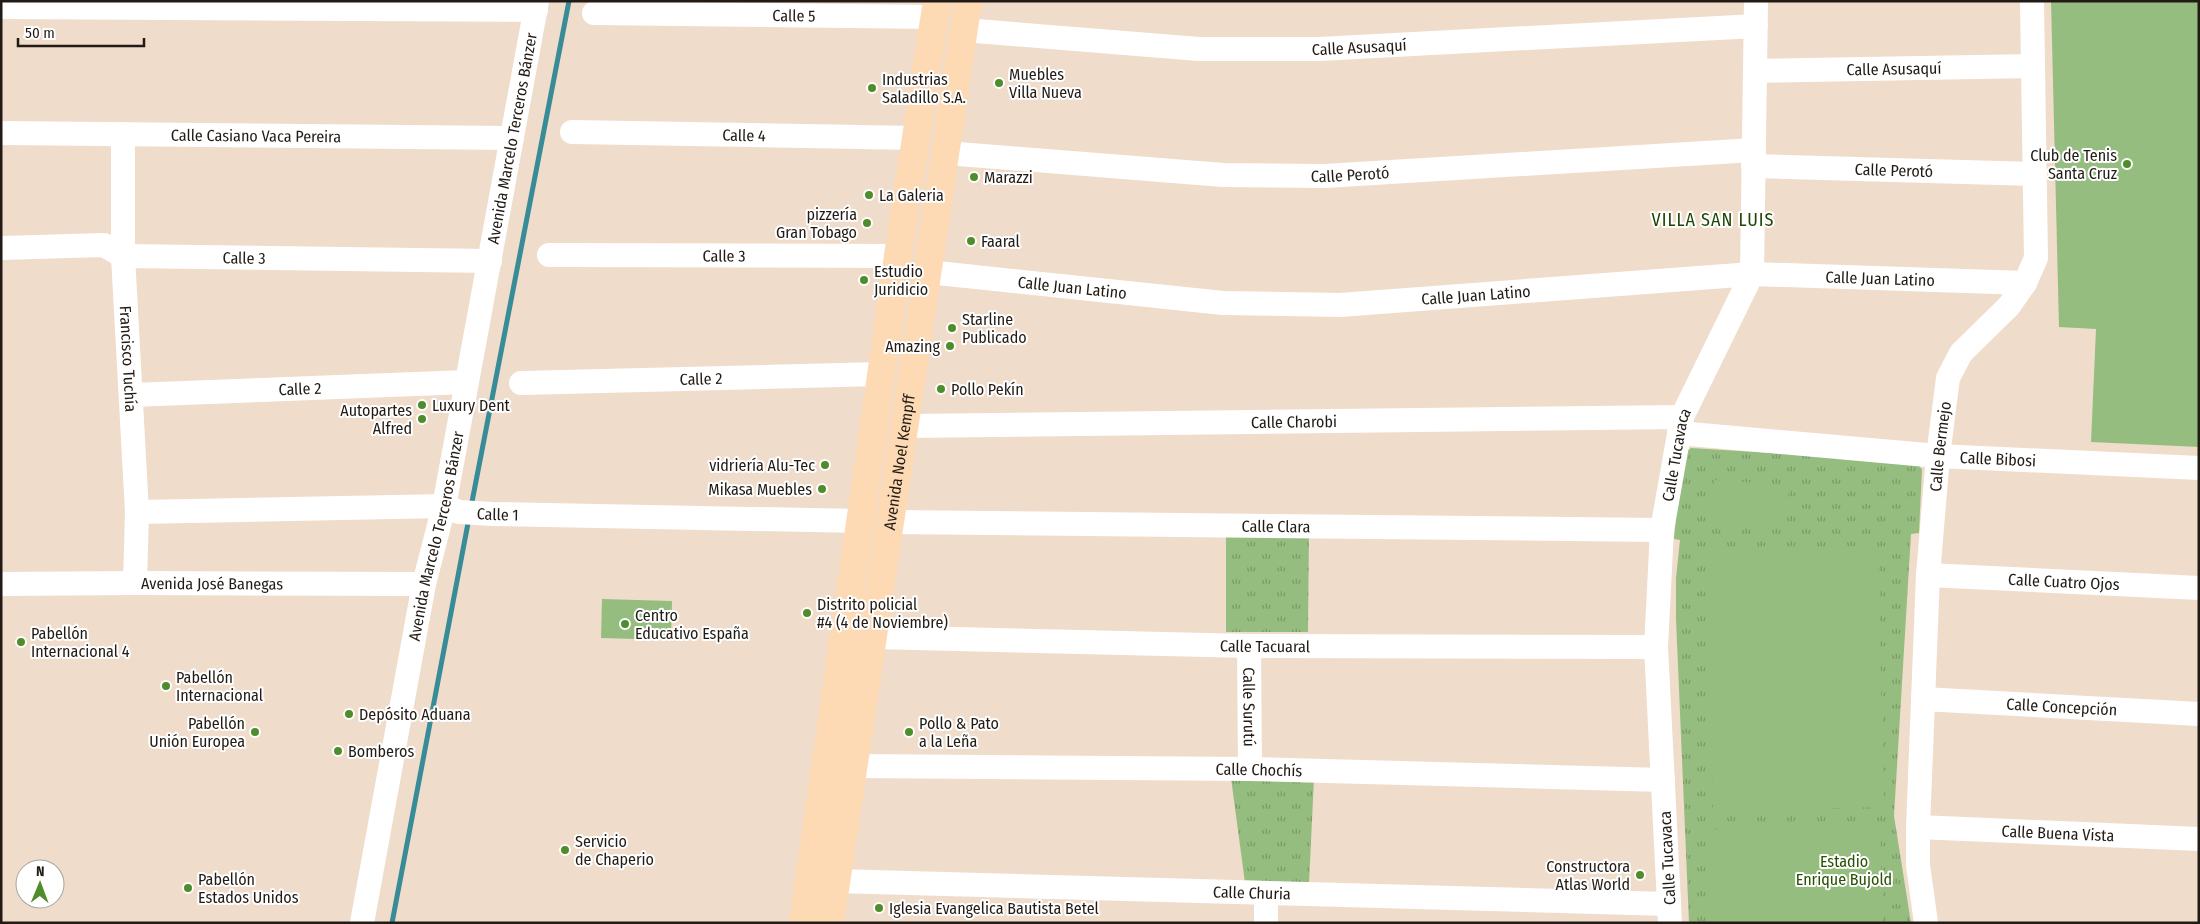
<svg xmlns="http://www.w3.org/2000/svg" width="2200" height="924" font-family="'Fira Sans Condensed',sans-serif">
	<defs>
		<pattern id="park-tufts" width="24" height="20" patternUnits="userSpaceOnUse" patternTransform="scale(1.25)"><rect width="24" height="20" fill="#96bd80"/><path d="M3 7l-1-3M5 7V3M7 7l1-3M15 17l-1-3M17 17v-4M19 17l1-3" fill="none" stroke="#7a9968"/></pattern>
	</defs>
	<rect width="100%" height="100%" fill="#f0dcca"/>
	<path fill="url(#park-tufts)" d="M 1691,448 L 1915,462 L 1922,469 L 1919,533 L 1911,534 L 1894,816 L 1911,923 L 1689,923 L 1676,619 L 1676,578 L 1680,540 L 1674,539 L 1678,496 L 1687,451 Z
		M 1226,532 L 1309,533 L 1308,632 L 1226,632 Z
		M 1231,778 L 1314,778 L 1309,884 L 1245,883 Z"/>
	<path fill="#96bd80" d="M 2051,1 L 2199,1 L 2199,447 L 2091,442 L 2096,329 L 2059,327 Z
		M 1714,480 L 1789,485 L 1786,528 L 1711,523 Z
		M 1878,546 L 1884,807 L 1713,811 L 1707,550 Z
		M 602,599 L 672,601 L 671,640 L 601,638 Z
		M 1880,824 L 1883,923 L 1709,923 L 1705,830 Z"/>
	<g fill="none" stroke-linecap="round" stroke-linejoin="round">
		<path stroke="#388c98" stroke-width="5" d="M 471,507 L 569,1
			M 392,923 L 469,518"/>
		<g stroke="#fff" stroke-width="24">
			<path d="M 1,7 L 536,10"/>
			<path id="s1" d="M 594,13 L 935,17"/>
			<path id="s2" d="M 964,30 L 1199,49 L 1319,49 L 1756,26"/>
			<path id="s3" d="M 1755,71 L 2033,66"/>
			<path id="s4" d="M 572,132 L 916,138"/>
			<path id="s5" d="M 1,133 L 512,138"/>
			<path id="s6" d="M 123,134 L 123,256 L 137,512 L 135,583"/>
			<path id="s7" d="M 946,153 L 1223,175 L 1325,176 L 1754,150"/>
			<path id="s8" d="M 1753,166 L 2035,174"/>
			<path id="s9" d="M 1,248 L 104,245 L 123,256 L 490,261"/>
			<path id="s10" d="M 549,255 L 898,256"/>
			<path id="s11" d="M 928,272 L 1223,303 L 1340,305 L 1752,274 L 2025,283"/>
			<path id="s12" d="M 521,383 L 880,374"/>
			<path id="s13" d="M 131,395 L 467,382"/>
			<path id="s14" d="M 905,426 L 1682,417"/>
			<path id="s15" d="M 1679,433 L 1938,456 L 2199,468"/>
			<path id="s16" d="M 137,512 L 444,506 L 459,512 L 492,514 L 861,521"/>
			<path id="s17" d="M 891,522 L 1662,530"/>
			<path id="s18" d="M 1928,575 L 2199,588"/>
			<path id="s19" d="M 1,584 L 135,583 L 424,584"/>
			<path id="s20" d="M 873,637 L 1249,646 L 1656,647"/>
			<path id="s21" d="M 1249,646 L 1250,769"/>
			<path id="s22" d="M 1923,699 L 2199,714"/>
			<path id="s23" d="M 854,766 L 1250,769 L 1663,780"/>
			<path id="s24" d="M 1918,827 L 2199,839"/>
			<path id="s25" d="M 836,881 L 1669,904"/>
			<path d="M 1266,894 L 1266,923"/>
			<path id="s26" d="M 362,923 L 424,584 L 444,506 L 467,382 L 537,1"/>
			<path id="s27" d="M 1670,923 L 1656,647 L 1662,530 L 1682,417 L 1752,274 L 1756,1"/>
			<path id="s28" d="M 1926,923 L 1918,865 L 1918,827 L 1928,575 L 1938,456 L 1948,378 L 1961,353 L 2009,306 L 2025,283 L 2036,258 L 2032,1"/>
		</g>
		<g stroke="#fddab4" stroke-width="28">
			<path d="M 803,923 L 900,242 L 937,1"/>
			<path id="s29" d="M 830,923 L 968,1"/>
		</g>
	</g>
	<g fill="#4f8c2c" stroke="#fff" stroke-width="2">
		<circle cx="999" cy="83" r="5"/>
		<circle cx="872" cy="88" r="5"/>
		<circle cx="2127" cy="164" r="5"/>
		<circle cx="974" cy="177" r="5"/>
		<circle cx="869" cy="195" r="5"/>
		<circle cx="867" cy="223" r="5"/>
		<circle cx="971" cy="241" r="5"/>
		<circle cx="864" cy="280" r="5"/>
		<circle cx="952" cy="328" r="5"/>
		<circle cx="950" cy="346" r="5"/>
		<circle cx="941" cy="389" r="5"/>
		<circle cx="422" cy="405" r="5"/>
		<circle cx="422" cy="419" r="5"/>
		<circle cx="825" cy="465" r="5"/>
		<circle cx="822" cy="489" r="5"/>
		<circle cx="807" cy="613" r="5"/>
		<circle cx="625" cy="624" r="5"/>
		<circle cx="21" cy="642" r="5"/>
		<circle cx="166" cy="686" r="5"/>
		<circle cx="349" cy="714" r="5"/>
		<circle cx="255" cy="732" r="5"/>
		<circle cx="909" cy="732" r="5"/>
		<circle cx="338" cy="751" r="5"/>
		<circle cx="565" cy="850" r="5"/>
		<circle cx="1640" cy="875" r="5"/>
		<circle cx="188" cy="888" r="5"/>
		<circle cx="879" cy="908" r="5"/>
	</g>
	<g text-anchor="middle" stroke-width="4" stroke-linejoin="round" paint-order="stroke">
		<g font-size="16" fill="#221b15" stroke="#fff">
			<text dy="6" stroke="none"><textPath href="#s1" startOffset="200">Calle 5</textPath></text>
			<text dy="6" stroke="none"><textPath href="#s2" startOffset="396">Calle Asusaquí</textPath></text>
			<text dy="6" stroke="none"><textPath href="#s3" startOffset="139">Calle Asusaquí</textPath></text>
			<text dy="6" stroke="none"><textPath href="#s4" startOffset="172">Calle 4</textPath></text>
			<text dy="6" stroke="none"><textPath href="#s5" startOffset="255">Calle Casiano Vaca Pereira</textPath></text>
			<text dy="6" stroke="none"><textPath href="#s26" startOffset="799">Avenida Marcelo Terceros Bánzer</textPath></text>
			<text dy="6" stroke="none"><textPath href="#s8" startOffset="141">Calle Perotó</textPath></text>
			<text dy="6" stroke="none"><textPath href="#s7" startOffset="405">Calle Perotó</textPath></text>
			<text dy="6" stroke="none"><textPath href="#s10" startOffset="175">Calle 3</textPath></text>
			<text dy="6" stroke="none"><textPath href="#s9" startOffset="246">Calle 3</textPath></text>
			<text dy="6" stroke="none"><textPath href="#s11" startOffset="955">Calle Juan Latino</textPath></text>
			<text dy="6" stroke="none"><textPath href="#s11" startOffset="145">Calle Juan Latino</textPath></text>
			<text dy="6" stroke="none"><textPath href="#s11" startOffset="550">Calle Juan Latino</textPath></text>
			<text dy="6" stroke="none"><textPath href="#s6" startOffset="225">Francisco Tuchía</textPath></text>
			<text dy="6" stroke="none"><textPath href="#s12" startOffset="180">Calle 2</textPath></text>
			<text dy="6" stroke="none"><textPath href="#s13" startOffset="169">Calle 2</textPath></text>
			<text dy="6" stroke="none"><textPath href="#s14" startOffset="389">Calle Charobi</textPath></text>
			<text dy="6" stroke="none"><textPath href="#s28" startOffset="478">Calle Bermejo</textPath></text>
			<text dy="6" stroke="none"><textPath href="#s27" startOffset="470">Calle Tucavaca</textPath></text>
			<text dy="6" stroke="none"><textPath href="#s15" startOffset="320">Calle Bibosi</textPath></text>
			<text dy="6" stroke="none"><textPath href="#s29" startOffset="466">Avenida Noel Kempff</textPath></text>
			<text dy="6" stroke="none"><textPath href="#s16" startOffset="362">Calle 1</textPath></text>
			<text dy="6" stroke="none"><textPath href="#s17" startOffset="385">Calle Clara</textPath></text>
			<text dy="6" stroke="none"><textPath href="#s26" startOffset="394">Avenida Marcelo Terceros Bánzer</textPath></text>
			<text dy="6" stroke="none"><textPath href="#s18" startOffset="136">Calle Cuatro Ojos</textPath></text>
			<text dy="6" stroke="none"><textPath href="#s19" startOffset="211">Avenida José Banegas</textPath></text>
			<text dy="6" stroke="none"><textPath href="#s20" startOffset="392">Calle Tacuaral</textPath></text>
			<text dy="6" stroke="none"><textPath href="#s22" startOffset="139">Calle Concepción</textPath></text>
			<text dy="6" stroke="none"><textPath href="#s21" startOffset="61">Calle Surutú</textPath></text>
			<text dy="6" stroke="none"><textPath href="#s23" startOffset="405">Calle Chochís</textPath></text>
			<text dy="6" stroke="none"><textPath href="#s24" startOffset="140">Calle Buena Vista</textPath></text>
			<text transform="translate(1667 858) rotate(-93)" y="6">Calle Tucavaca</text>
			<text dy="6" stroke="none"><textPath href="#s25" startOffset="416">Calle Churia</textPath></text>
		</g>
		<g font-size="16" fill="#221b15" stroke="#fff" text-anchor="start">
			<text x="1009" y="80">Muebles<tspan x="1009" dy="18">Villa Nueva</tspan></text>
			<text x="882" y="85">Industrias<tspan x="882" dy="18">Saladillo S.A.</tspan></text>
			<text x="2117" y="161" text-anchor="end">Club de Tenis<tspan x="2117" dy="18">Santa Cruz</tspan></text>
			<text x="984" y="183">Marazzi</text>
			<text x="879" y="201">La Galeria</text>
			<text x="857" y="220" text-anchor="end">pizzería<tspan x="857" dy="18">Gran Tobago</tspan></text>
			<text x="981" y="247">Faaral</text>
			<text x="874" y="277">Estudio<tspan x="874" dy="18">Juridicio</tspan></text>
			<text x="962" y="325">Starline<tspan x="962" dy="18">Publicado</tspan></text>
			<text x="940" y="352" text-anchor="end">Amazing</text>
			<text x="951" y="395">Pollo Pekín</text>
			<text x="432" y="411">Luxury Dent</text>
			<text x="412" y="416" text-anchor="end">Autopartes<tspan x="412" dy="18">Alfred</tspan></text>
			<text x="815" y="471" text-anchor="end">vidriería Alu-Tec</text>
			<text x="812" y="495" text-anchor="end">Mikasa Muebles</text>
			<text x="817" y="610">Distrito policial<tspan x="817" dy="18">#4 (4 de Noviembre)</tspan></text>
			<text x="635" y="621">Centro<tspan x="635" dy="18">Educativo España</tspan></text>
			<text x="31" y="639">Pabellón<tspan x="31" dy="18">Internacional 4</tspan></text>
			<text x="176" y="683">Pabellón<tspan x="176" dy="18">Internacional</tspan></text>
			<text x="359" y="720">Depósito Aduana</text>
			<text x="245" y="729" text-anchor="end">Pabellón<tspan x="245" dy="18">Unión Europea</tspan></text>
			<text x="919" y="729">Pollo &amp; Pato<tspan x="919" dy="18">a la Leña</tspan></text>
			<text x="348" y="757">Bomberos</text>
			<text x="575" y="847">Servicio<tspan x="575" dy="18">de Chaperio</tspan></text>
			<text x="1630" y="872" text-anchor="end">Constructora<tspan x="1630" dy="18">Atlas World</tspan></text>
			<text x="198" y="885">Pabellón<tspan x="198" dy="18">Estados Unidos</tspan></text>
			<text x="889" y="914">Iglesia Evangelica Bautista Betel</text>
		</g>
		<g font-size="16" fill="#285101" stroke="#fff">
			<text x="1844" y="867">Estadio<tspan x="1844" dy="18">Enrique Bujold</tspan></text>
		</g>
		<g font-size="18" letter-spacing="1" fill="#1f4504" stroke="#fff">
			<text x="1713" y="226">VILLA SAN LUIS</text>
		</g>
	</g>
	<rect width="2200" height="924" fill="none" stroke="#221b15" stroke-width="5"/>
	<g transform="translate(40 884) rotate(1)"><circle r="24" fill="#ffffff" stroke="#a7a4a1"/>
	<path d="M0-4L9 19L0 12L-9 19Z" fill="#4f8c2c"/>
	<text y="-8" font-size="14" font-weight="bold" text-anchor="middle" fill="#221b15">N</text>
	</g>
	<path d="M18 38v8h126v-8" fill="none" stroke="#221b15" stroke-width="2.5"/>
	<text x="25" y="38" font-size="15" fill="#221b15" stroke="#ffffff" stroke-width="4" paint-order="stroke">50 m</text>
</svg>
